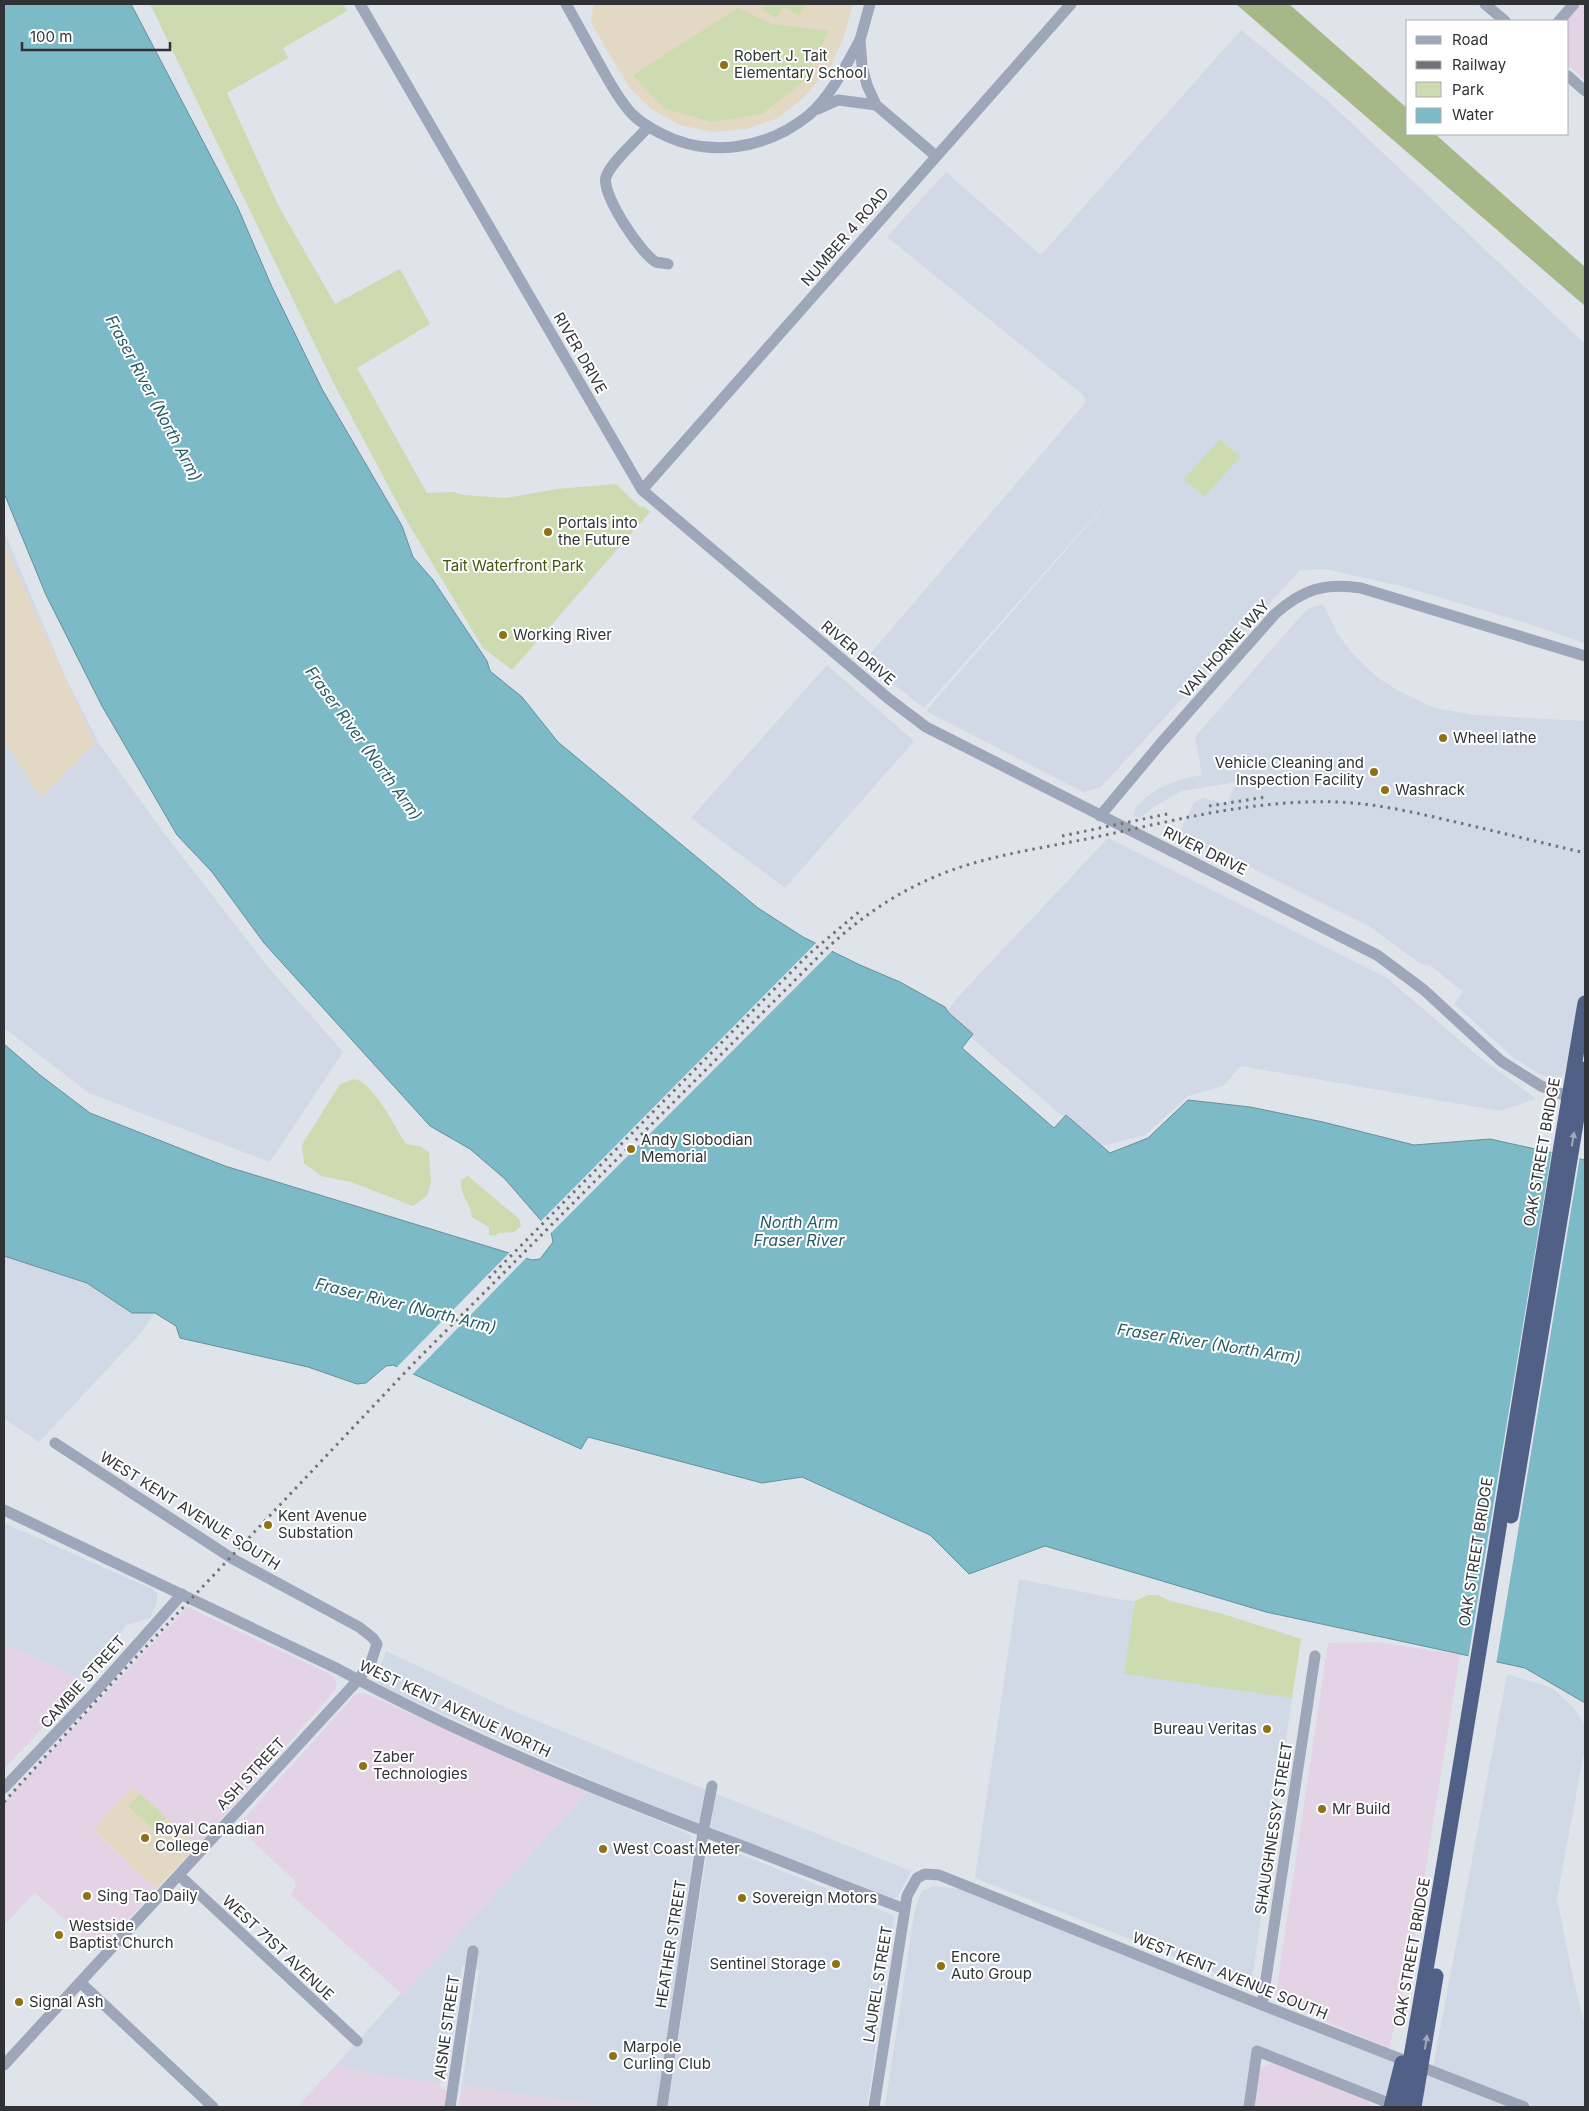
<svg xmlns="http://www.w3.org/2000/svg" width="1589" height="2111" font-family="Inter,sans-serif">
	<rect width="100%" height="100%" fill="#dfe3ea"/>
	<path fill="#e4d3e5" d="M 1581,4 L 1585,4 L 1585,80 L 1568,65 L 1568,21 L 1566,21 Z
		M 187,1607 L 330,1674 L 336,1679 L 336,1689 L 197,1846 L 133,1788 L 93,1831 L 156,1889 L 99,1951 L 35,1893 L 4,1925 L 4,1802 Z
		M 1378,1642 L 1460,1655 L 1411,1962 L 1389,2048 L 1275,2000 L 1328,1643 Z
		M 4,1644 L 62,1670 L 84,1683 L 4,1769 Z
		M 359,1693 L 366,1694 L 588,1792 L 403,1995 L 291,1895 L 296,1886 L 294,1880 L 244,1833 L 245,1831 L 240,1823 L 355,1695 Z
		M 1271,2063 L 1368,2099 L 1371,2107 L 1254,2107 L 1259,2069 Z
		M 336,2065 L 374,2074 L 440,2083 L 440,2087 L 448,2091 L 445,2107 L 297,2107 Z
		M 462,2086 L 611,2107 L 459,2107 Z"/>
	<path fill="#d1d9e6" d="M 1241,30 L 1329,102 L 1585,344 L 1585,643 L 1520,621 L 1401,586 L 1325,569 L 1300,570 L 1101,787 L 1083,792 L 926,711 L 1139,466 L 924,708 L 864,661 L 1086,402 L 1083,395 L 887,237 L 946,172 L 1041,255 Z
		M 4,531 L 65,676 L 100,745 L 167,837 L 268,967 L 343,1052 L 270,1162 L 89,1093 L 4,1028 Z
		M 1323,604 L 1337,633 L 1352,653 L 1378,678 L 1399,691 L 1434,708 L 1475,715 L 1585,721 L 1585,1027 L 1577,1025 L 1561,1084 L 1534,1071 L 1514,1058 L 1454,1004 L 1463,992 L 1430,965 L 1421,964 L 1369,926 L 1211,848 L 1209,851 L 1178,836 L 1194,802 L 1204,798 L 1227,804 L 1236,782 L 1182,791 L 1155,806 L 1142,816 L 1139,818 L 1133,815 L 1135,809 L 1144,799 L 1159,788 L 1182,779 L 1202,775 L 1195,737 L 1307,609 Z
		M 827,665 L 914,741 L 785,888 L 691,818 Z
		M 1108,838 L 1387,978 L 1478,1056 L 1536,1099 L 1500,1111 L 1241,1066 L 1223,1086 L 1188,1096 L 1145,1135 L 1098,1147 L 945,1015 L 957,998 Z
		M 4,1256 L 87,1283 L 132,1313 L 155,1313 L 140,1334 L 39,1442 L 4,1418 Z
		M 4,1523 L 152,1589 L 157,1593 L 157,1602 L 150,1618 L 126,1625 L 84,1683 L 62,1670 L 4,1644 Z
		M 1019,1579 L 1117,1599 L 1135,1601 L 1125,1674 L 1292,1698 L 1251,1987 L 975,1878 Z
		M 386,1651 L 511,1710 L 641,1764 L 911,1871 L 897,1897 L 891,1899 L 611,1789 L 381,1686 L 376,1679 Z
		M 1507,1674 L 1552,1688 L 1574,1708 L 1585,1725 L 1585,1747 L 1557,1898 L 1570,1964 L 1585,2027 L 1585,2107 L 1537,2107 L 1433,2067 Z
		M 588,1792 L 687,1833 L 691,1837 L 694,1845 L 658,2107 L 611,2107 L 462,2086 L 479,1970 L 462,1965 L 448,2076 L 441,2080 L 440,2083 L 374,2074 L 336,2065 L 401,1993 L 403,1995 Z
		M 714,1844 L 893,1915 L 894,1920 L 867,2107 L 668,2107 L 707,1852 Z
		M 933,1886 L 961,1889 L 1508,2107 L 1415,2107 L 1253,2045 L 1244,2107 L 885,2107 L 914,1914 L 919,1897 L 922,1891 Z"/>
	<path fill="#e3d8c4" d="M 597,4 L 853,4 L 843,39 L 830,68 L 805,96 L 778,118 L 746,129 L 713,132 L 679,125 L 650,108 L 629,87 L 591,23 L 593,6 Z
		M 4,543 L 95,743 L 41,798 L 4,740 Z
		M 133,1787 L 197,1846 L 156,1889 L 93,1830 Z"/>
	<path fill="#ccdbb0" d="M 150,4 L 343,4 L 347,11 L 283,48 L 288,58 L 227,93 L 278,205 L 335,304 L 400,269 L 430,324 L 357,368 L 427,493 L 453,492 L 463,495 L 506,498 L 557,489 L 616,484 L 640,507 L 643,506 L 650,512 L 512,670 L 483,648 L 408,523 L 334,384 Z
		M 766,4 L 806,4 L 799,16 L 784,6 L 776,18 L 762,10 Z
		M 738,8 L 771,24 L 829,31 L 804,81 L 762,114 L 712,122 L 665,109 L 633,75 Z
		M 1220,439 L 1240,457 L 1204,497 L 1184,479 Z
		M 355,1079 C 375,1085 394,1126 406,1144 L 419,1146 L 429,1152 L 431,1182 L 427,1196 L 413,1206 L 351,1182 L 321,1176 L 304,1163 L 302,1145 L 340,1084 Z
		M 468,1176 L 519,1219 L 521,1226 L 514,1232 L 499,1233 L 495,1236 L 489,1235 L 489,1227 L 472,1217 C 470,1201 460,1197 461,1180 Z
		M 1148,1595 L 1158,1595 L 1170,1601 L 1223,1614 L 1301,1639 L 1292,1698 L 1124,1674 L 1135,1601 Z
		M 140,1794 L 166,1818 L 155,1831 L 128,1806 Z"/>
	<path fill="#a6b788" d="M 1236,4 L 1289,4 L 1408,109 L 1408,134 L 1435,134 L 1585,267 L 1585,306 Z"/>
	<path fill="#7bbac6" stroke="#65919a" d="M 4,4 L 131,4 L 238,208 L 272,287 L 322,389 L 402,526 L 413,557 L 433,580 L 487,661 L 490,671 L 522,697 L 558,742 L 758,908 L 803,937 L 860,965 L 900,982 L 945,1007 L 949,1013 L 973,1034 L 962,1048 L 1054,1128 L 1066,1115 L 1110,1153 L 1148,1138 L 1188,1100 L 1250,1107 L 1323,1122 L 1414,1145 L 1490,1139 L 1585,1160 L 1585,1703 L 1525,1668 L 1266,1612 L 1045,1546 L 969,1574 L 930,1535 L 802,1477 L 762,1483 L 588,1437 L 581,1449 L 393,1365 L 386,1366 L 366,1383 L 357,1384 L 308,1367 L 180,1338 L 176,1326 L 155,1313 L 132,1313 L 87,1283 L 4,1256 L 4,1044 L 40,1075 L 90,1113 L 225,1166 L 532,1260 L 540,1259 L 553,1242 L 551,1232 L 505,1179 L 470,1149 L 430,1126 L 264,943 L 212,872 L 177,835 L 102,706 L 46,595 L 4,493 Z"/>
	<path fill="#dfe3ea" d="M 818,941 L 834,949 L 549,1235 L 539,1223 Z
		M 1552,1149 L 1580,1156 L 1496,1665 L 1468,1659 Z
		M 511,1251 L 528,1256 L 411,1376 L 395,1369 Z"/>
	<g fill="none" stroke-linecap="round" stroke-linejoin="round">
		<path stroke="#9ea6ba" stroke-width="11" d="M 360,4 L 642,490 L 889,699 L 926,727 L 1377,955 L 1424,990 L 1501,1061 L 1541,1086 L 1577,1100
			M 566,4 C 578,25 589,46 601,67 C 610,83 619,100 632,114 C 640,122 650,128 660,133 C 709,159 767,149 809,115 C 832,95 846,65 860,40
			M 870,4 L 860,40 L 862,66 L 867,85 L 876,105 L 936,156
			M 1485,4 L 1505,21
			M 1559,21 L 1574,4
			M 1568,76 L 1585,91
			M 818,109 L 838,100 L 876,105
			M 648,127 C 637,140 611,162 606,177 C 601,194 641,254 656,262 C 659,263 664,263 668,264
			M 642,490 L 1071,4
			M 1100,816 L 1161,743 L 1275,614 C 1302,590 1324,582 1361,588 L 1585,656
			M 4,1510 L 338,1669 C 461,1736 590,1788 721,1838 C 783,1861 843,1886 905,1909
			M 4,1788 L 94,1693 L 182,1594
			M 179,1875 L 357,2041
			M 81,1983 L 213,2107
			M 1262,2005 L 1315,1656
			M 4,2065 L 358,1680 L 371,1662 L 377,1644 L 373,1638 L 359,1627 L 233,1559 L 55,1443
			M 450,2107 L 473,1951
			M 662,2107 L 703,1832 L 712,1786
			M 874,2107 L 907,1896 L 917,1878 L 925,1874 L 939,1875 L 1262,2005 L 1524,2107
			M 1249,2107 L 1257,2051 L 1399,2107"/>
		<path stroke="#506087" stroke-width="15" d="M 1511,1516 L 1585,1069
			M 1391,2107 L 1402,2063
			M 1402,2107 C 1468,1740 1522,1370 1585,1003
			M 1414,2107 L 1436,1976"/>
		<path stroke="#717377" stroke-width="3" stroke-dasharray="2.5 5" stroke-linecap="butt" d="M 1209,806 L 1266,797
			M 1062,836 L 1172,813
			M 489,1278 L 809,954 L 860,911
			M 4,1802 L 125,1669 L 413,1364 L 823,952 C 855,922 890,896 932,878 C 982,856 1038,849 1091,838 C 1178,820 1264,796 1353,803 C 1389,806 1425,815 1460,823 C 1502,833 1543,843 1585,853"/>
	</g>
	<defs><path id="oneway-solid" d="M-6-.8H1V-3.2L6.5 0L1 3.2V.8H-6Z" transform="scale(1.25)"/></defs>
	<g fill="#9fa8bd">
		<use href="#oneway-solid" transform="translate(1573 1139) rotate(-80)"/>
		<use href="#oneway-solid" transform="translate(1426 2042) rotate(-81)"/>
	</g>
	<g fill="#907116" stroke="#fff" stroke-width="2">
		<circle cx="724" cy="65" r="5"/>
		<circle cx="548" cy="532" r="5"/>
		<circle cx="503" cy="635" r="5"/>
		<circle cx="1443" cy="738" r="5"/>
		<circle cx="1374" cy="772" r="5"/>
		<circle cx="1385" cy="790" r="5"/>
		<circle cx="631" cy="1149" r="5"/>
		<circle cx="268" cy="1525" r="5"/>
		<circle cx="1267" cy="1729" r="5"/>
		<circle cx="363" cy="1766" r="5"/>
		<circle cx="1322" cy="1809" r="5"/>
		<circle cx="145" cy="1838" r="5"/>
		<circle cx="603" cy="1849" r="5"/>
		<circle cx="87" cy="1896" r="5"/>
		<circle cx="742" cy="1898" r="5"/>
		<circle cx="59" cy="1935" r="5"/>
		<circle cx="836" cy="1964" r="5"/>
		<circle cx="941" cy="1966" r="5"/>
		<circle cx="19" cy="2002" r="5"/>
		<circle cx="613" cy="2056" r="5"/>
	</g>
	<g text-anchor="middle" stroke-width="4" stroke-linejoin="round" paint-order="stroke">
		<g font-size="15" fill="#313235" stroke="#fff" text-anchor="start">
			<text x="734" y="61">Robert J. Tait<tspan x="734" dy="17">Elementary School</tspan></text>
			<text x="558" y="528">Portals into<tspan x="558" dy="17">the Future</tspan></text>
			<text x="513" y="640">Working River</text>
			<text x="1453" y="743">Wheel lathe</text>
			<text x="1364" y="768" text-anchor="end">Vehicle Cleaning and<tspan x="1364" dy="17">Inspection Facility</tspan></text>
			<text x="1395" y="795">Washrack</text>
			<text x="641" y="1145">Andy Slobodian<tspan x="641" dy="17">Memorial</tspan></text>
			<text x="278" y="1521">Kent Avenue<tspan x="278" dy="17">Substation</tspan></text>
			<text x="1257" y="1734" text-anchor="end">Bureau Veritas</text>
			<text x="373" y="1762">Zaber<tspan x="373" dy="17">Technologies</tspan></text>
			<text x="1332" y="1814">Mr Build</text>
			<text x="155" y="1834">Royal Canadian<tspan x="155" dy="17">College</tspan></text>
			<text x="613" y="1854">West Coast Meter</text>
			<text x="97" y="1901">Sing Tao Daily</text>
			<text x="752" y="1903">Sovereign Motors</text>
			<text x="69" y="1931">Westside<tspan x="69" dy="17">Baptist Church</tspan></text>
			<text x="951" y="1962">Encore<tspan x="951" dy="17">Auto Group</tspan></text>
			<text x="826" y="1969" text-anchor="end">Sentinel Storage</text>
			<text x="29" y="2007">Signal Ash</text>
			<text x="623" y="2052">Marpole<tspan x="623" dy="17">Curling Club</tspan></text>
		</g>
		<g font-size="15" fill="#313235" stroke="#fff">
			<text transform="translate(845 237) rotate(-49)" y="5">NUMBER 4 ROAD</text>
			<text transform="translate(580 353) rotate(60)" y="5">RIVER DRIVE</text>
			<text transform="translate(1225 649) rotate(-48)" y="5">VAN HORNE WAY</text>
			<text transform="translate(858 653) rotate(40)" y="5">RIVER DRIVE</text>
			<text transform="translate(1205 851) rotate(26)" y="5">RIVER DRIVE</text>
			<text transform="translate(1542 1152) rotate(-80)" y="5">OAK STREET BRIDGE</text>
			<text transform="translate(190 1511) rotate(32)" y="5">WEST KENT AVENUE SOUTH</text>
			<text transform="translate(1476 1552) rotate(-81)" y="5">OAK STREET BRIDGE</text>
			<text transform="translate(83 1682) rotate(-48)" y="5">CAMBIE STREET</text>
			<text transform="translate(455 1709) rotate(25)" y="5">WEST KENT AVENUE NORTH</text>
			<text transform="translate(251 1774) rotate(-47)" y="5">ASH STREET</text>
			<text transform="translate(1274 1828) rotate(-81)" y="5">SHAUGHNESSY STREET</text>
			<text transform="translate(671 1944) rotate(-81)" y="5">HEATHER STREET</text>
			<text transform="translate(278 1948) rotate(43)" y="5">WEST 71ST AVENUE</text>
			<text transform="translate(1412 1952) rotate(-80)" y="5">OAK STREET BRIDGE</text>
			<text transform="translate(1230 1976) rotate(22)" y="5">WEST KENT AVENUE SOUTH</text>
			<text transform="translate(878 1984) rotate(-81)" y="5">LAUREL STREET</text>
			<text transform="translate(447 2027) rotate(-82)" y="5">AISNE STREET</text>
		</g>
		<g font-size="15" fill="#42550d" stroke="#fff">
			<text x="513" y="571">Tait Waterfront Park</text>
		</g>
		<g font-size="16" font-style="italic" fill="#265b64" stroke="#fff">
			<text transform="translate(154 398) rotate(62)" y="6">Fraser River (North Arm)</text>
			<text transform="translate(364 743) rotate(54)" y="6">Fraser River (North Arm)</text>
			<text x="799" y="1228">North Arm<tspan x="799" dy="18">Fraser River</tspan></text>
			<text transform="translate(406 1305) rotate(14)" y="6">Fraser River (North Arm)</text>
			<text transform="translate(1209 1343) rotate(9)" y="6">Fraser River (North Arm)</text>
		</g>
	</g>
	<rect width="1589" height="2111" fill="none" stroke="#313235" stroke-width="10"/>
	<rect x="1406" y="20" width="162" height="115" fill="#ffffff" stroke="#adadae"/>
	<rect x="1416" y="36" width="25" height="8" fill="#9ea6ba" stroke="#adadae"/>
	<text x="1452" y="45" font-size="15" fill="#313235">Road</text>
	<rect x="1416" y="61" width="25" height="8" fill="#717377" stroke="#adadae"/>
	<text x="1452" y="70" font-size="15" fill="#313235">Railway</text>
	<rect x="1416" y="82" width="25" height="15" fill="#ccdbb0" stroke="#adadae"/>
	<text x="1452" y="95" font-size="15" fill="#313235">Park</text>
	<rect x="1416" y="108" width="25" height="15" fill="#7bbac6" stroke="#adadae"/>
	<text x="1452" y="120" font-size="15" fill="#313235">Water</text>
	<path d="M22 42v8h148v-8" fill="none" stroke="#313235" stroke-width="2.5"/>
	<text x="30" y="42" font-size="15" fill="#313235" stroke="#ffffff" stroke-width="4" paint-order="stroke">100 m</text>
</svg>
